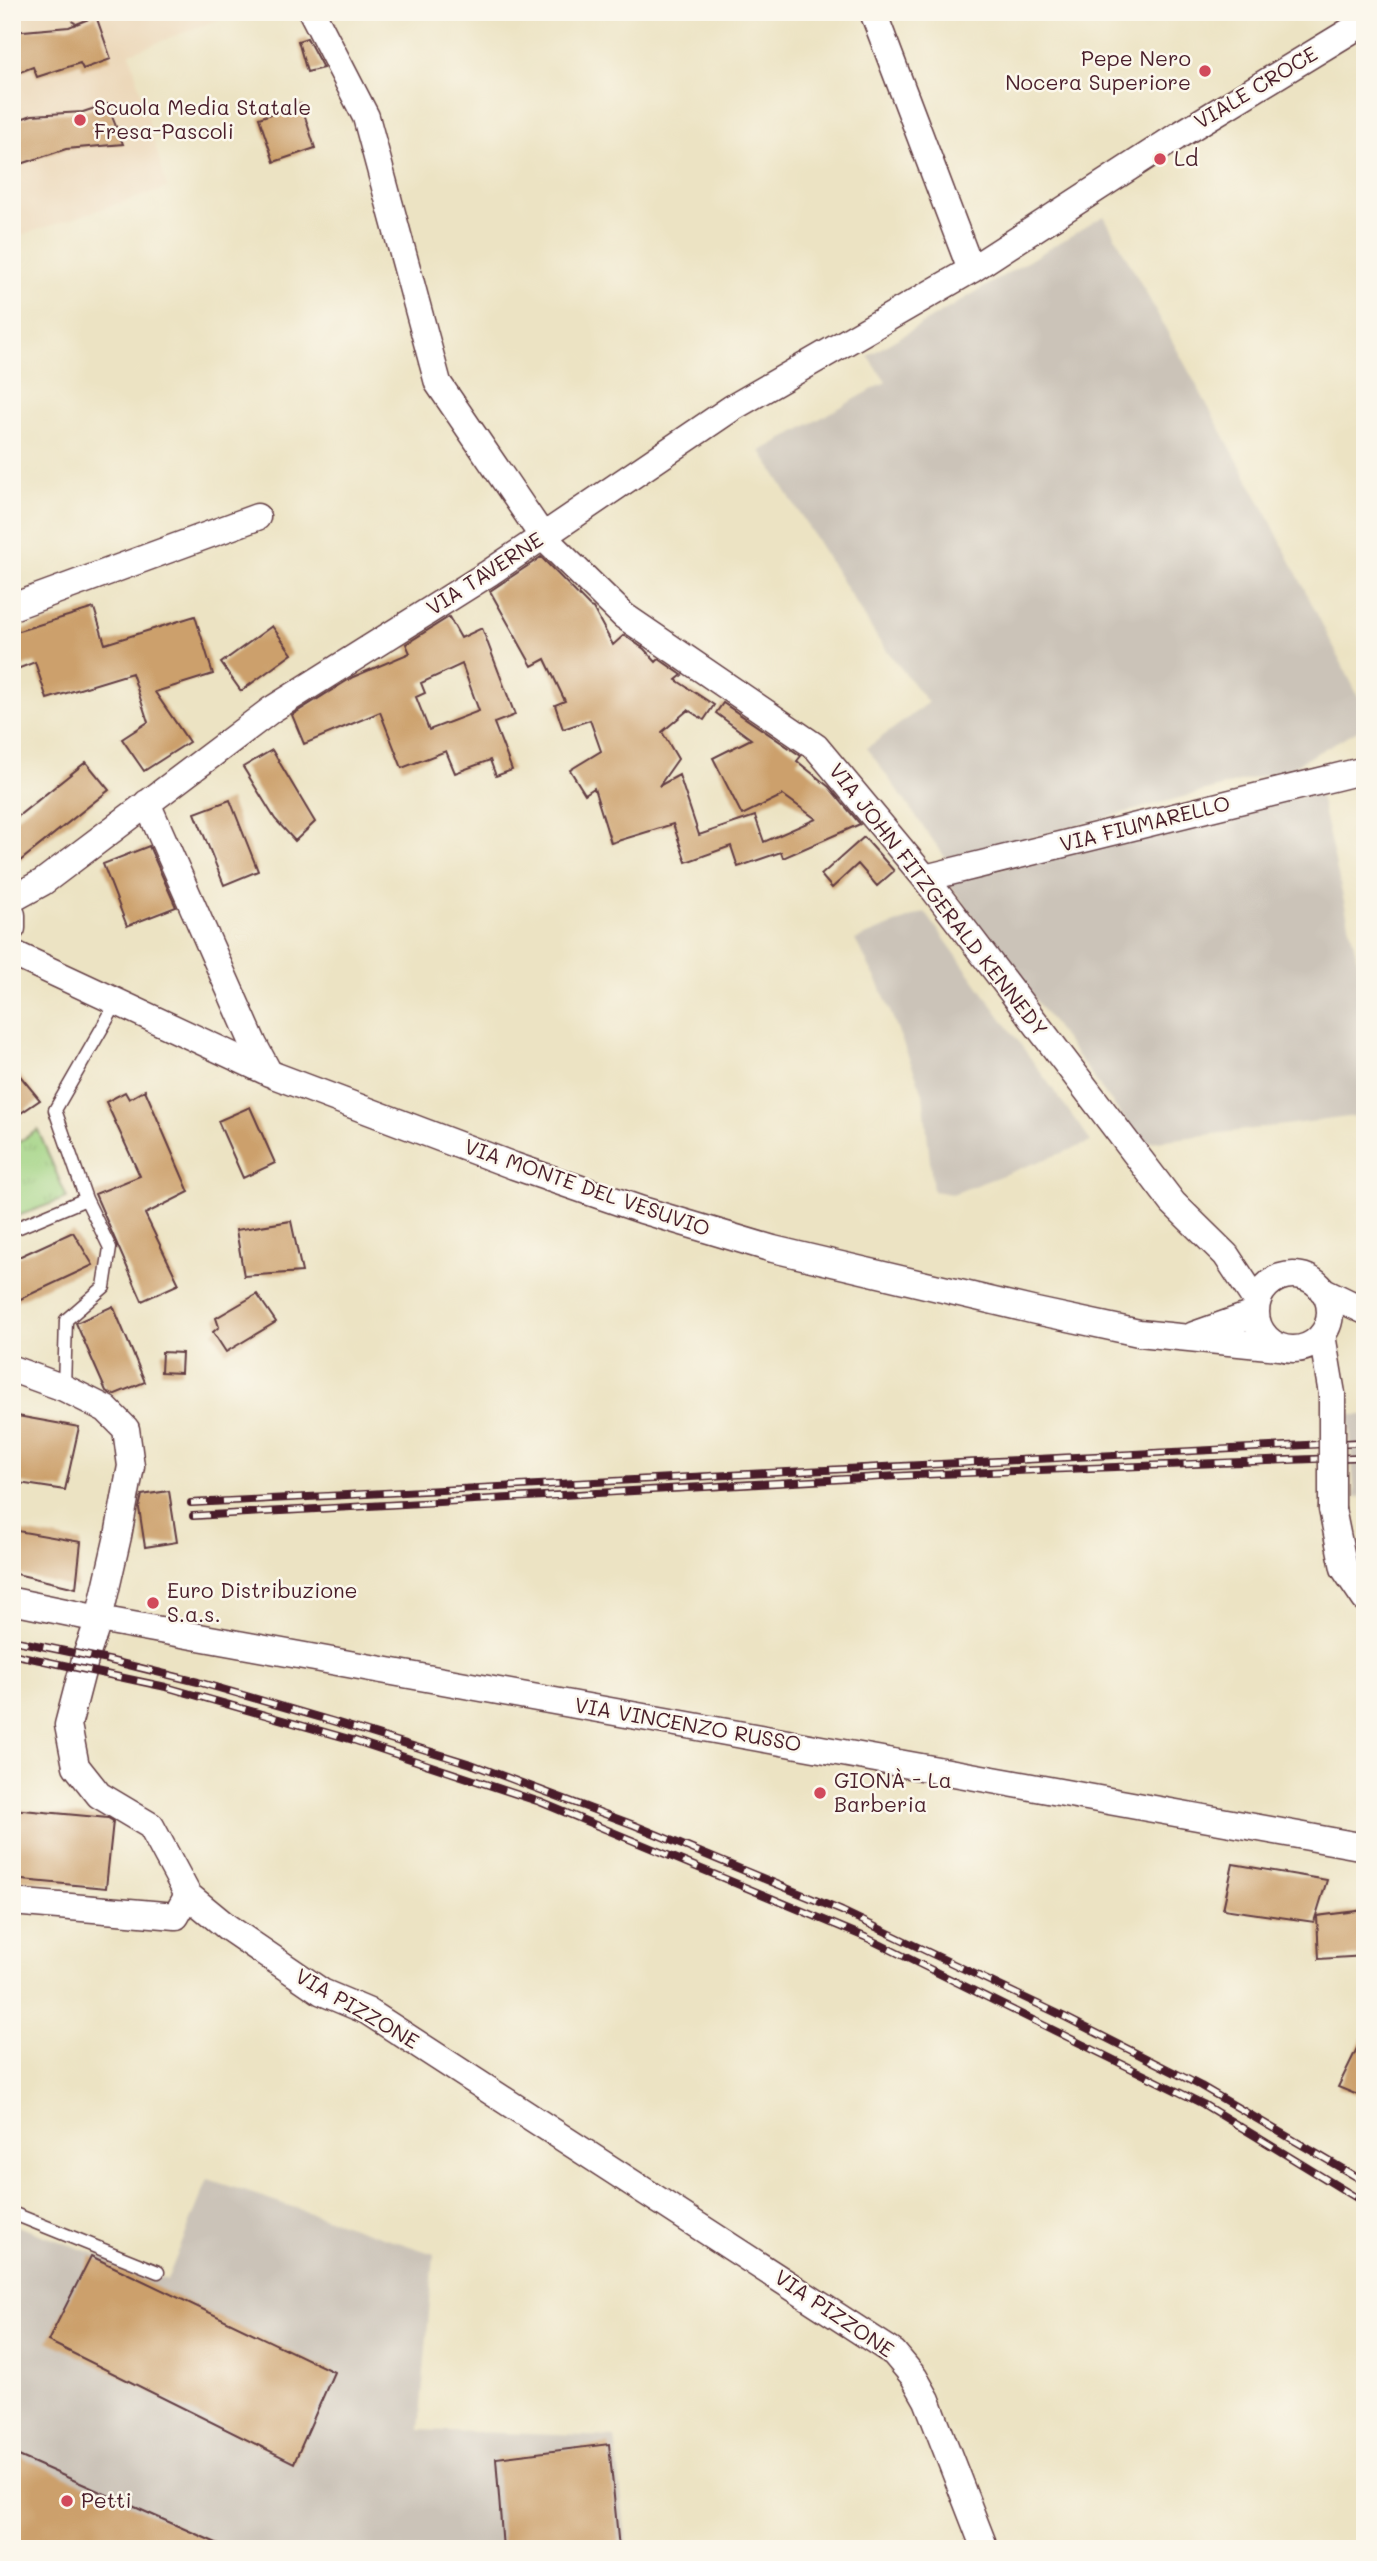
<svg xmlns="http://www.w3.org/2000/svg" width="1377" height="2561" font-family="Mali,sans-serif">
	<defs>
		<pattern id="park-tufts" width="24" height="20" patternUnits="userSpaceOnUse" patternTransform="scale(1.75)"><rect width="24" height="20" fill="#a1d383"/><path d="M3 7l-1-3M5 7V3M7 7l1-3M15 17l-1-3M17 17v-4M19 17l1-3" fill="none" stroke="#8cb571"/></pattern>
	</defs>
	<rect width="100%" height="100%" fill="#fbf7ec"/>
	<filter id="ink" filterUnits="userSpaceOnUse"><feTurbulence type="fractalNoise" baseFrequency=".0143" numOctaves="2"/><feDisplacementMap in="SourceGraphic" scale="14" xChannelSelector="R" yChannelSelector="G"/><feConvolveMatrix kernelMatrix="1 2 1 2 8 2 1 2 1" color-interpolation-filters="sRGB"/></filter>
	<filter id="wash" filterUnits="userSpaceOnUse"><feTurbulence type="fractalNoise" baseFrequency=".00686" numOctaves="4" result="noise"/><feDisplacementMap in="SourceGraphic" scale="28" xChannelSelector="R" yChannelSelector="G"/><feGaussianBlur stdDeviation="1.57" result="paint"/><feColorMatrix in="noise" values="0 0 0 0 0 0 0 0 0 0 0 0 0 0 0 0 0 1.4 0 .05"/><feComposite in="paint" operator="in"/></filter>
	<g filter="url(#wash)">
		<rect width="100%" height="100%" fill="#ece3c3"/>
		<path fill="#ecd8ba" d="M 12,12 L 238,12 L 130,53 L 167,188 L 12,238 Z"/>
		<path fill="#cbc3b8" d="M 1104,216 L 1270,520 L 1365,710 L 1365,726 L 1288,769 L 947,860 L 867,748 L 928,703 L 878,639 L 761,451 L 886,382 L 868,356 Z
			M 1319,792 L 1365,993 L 1365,1115 L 1142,1143 L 947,881 Z
			M 925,912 L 1091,1142 L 952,1194 L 933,1191 L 923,1093 L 880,986 L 855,940 Z
			M 1349,1415 L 1365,1415 L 1365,1497 L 1355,1498 Z
			M 208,2179 L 434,2254 L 419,2430 L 615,2437 L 627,2549 L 12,2549 L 12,2224 L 167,2280 Z"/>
		<path fill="url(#park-tufts)" stroke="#767957" stroke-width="2" d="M 38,1130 L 67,1198 L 12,1218 L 12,1146 Z"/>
		<g id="blocks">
			<path fill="#cca06c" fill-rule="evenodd" d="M 96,16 L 111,59 L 83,69 L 80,63 L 37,77 L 33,67 L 12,75 L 12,32 L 69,27 Z
				M 307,38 L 323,68 L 307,72 L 298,41 Z
				M 107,104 L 123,144 L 66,149 L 12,167 L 12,122 L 32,115 L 83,112 Z
				M 301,104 L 315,148 L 274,162 L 259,118 Z
				M 541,557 L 590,607 L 593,608 L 613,645 L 624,635 L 644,649 L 656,662 L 659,659 L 682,675 L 676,680 L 714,705 L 704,720 L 688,710 L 662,732 L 678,759 L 659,786 L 679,775 L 699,835 L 755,816 L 764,842 L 816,819 L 783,795 L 742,815 L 713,758 L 751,739 L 716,713 L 723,703 L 801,756 L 797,761 L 829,787 L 860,824 L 783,858 L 781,852 L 738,867 L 731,846 L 686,862 L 673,824 L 611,843 L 594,788 L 585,794 L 570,770 L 601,751 L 590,720 L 563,729 L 555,705 L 565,701 L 545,659 L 532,666 L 490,591 Z
				M 94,608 L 105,644 L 195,616 L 213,674 L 155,692 L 189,742 L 144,771 L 122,739 L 148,722 L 132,673 L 47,699 L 35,662 L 12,671 L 12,633 Z
				M 449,617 L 461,638 L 482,628 L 515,715 L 494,723 L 512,770 L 496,776 L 490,760 L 455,773 L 446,751 L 402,768 L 380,712 L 304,744 L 292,715 L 353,677 L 410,653 L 406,644 ZM 462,664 L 479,711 L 429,730 L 416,697 L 425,693 L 421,683 Z
				M 272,626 L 292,654 L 241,691 L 221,663 Z
				M 272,750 L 315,822 L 295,841 L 275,819 L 243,767 Z
				M 86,762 L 109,790 L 20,861 L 12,851 L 12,821 Z
				M 230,800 L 258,871 L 224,885 L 195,813 Z
				M 864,837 L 894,871 L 877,886 L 858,864 L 832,888 L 821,875 Z
				M 149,846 L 176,907 L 127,926 L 103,864 Z
				M 12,1066 L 40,1100 L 12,1119 Z
				M 145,1090 L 189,1192 L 145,1214 L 179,1284 L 142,1301 L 95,1194 L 140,1176 L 106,1102 L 125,1092 L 129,1099 Z
				M 250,1107 L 275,1163 L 243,1178 L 218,1121 Z
				M 291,1221 L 302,1272 L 244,1276 L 236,1230 Z
				M 73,1232 L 93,1265 L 12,1303 L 12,1260 Z
				M 257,1294 L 276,1322 L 226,1352 L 213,1332 L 219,1327 L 216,1318 Z
				M 113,1306 L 145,1382 L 113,1395 L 106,1391 L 76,1323 Z
				M 162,1352 L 182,1353 L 181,1373 L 161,1372 Z
				M 12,1415 L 79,1427 L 65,1490 L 12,1482 Z
				M 169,1491 L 177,1542 L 145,1547 L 139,1508 L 142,1495 Z
				M 12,1530 L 81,1542 L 76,1588 L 12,1573 Z
				M 12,1809 L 108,1818 L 113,1821 L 106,1888 L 12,1879 Z
				M 1233,1864 L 1327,1880 L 1314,1922 L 1223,1909 Z
				M 1365,1910 L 1365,1956 L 1319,1959 L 1317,1916 Z
				M 1365,2032 L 1365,2098 L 1338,2087 Z
				M 91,2256 L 334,2372 L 294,2463 L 48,2341 Z
				M 609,2444 L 619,2549 L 503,2549 L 496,2458 Z
				M 12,2453 L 230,2549 L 12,2549 Z"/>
		</g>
	</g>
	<g filter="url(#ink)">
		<use href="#blocks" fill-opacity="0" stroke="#623c42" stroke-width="2"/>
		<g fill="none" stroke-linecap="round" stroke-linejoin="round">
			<g stroke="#623c42" stroke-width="15">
				<path id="lane" d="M 12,1230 L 86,1199 L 55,1110 L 117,1002
					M 64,1388 L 66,1320 L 104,1287 L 110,1248 L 86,1199
					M 12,2213 L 158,2272"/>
			</g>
			<g stroke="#623c42" stroke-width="29">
				<path id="street" d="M 312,12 L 366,117 L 438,383 L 543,537 L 624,616 L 816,747 L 925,878 L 1173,1203 L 1226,1255 L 1257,1302
					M 873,12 L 971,270
					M 12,607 L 257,517
					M 147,803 L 254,1045 L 269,1073
					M 925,878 L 1365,770
					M 12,899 L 43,882 L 271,710 L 489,573 L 732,408 L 971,270 L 1176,137 L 1365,22
					M 12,915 L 12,928
					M 12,953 L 276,1076 L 514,1166 L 642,1210 L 773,1249 L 1036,1311 L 1139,1333 L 1279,1347
					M1256 1312a37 37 0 1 1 74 0a37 37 0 1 1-74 0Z
					M 1322,1290 L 1363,1310
					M 1194,1335 L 1256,1313
					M 1322,1335 L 1332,1394
					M 12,1369 L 64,1388 L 106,1409 L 126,1429 L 131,1466 L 118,1536 L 99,1619 L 86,1656 L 68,1725 L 76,1766 L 99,1795 L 151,1826 L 188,1895 L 227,1927 L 322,1992 L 367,2011 L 894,2353 L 914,2377 L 927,2400 L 985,2549
					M 1332,1509 L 1344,1568 L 1365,1599
					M 12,1601 L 99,1619 L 1365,1847
					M 12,1902 L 176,1916 L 188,1895"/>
			</g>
			<path stroke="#623c42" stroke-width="4.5" stroke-dasharray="2 5" stroke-linecap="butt" d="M 73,23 L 79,12"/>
			<use href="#lane" stroke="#fff" stroke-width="12"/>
			<use href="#street" stroke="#fff" stroke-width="26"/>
			<g stroke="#4a1f2b" stroke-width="8">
				<path id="rail" d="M 191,1503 L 1365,1442
					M 193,1516 L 915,1475 L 1365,1457
					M 12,1640 L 108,1660 L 198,1682 L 332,1721 L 471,1764 L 634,1825 L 842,1911 L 1063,2016 L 1201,2086 L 1365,2182
					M 12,1654 L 166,1687 L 353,1740 L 540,1802 L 865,1937 L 1203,2104 L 1365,2203"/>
			</g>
			<use href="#rail" stroke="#fbf7ec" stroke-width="5" stroke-dasharray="16" stroke-linecap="butt"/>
			<g stroke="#623c42" stroke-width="29" stroke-linecap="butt">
				<path id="street-bridge" d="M 1332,1394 L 1332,1509"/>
			</g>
			<use href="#street-bridge" stroke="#fff" stroke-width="26"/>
		</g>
	</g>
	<g fill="#d1495b" stroke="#fbf7ec" stroke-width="2.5">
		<circle cx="1205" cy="71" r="7"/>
		<circle cx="80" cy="120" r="7"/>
		<circle cx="1160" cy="159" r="7"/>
		<circle cx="153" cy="1603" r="7"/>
		<circle cx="820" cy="1793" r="7"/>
		<circle cx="67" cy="2501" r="7"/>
	</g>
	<g text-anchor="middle" stroke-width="5" stroke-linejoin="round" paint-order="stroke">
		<g font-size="21" fill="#4a1f2b" stroke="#fbf7ec" text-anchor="start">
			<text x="1191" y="66" text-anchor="end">Pepe Nero<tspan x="1191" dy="24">Nocera Superiore</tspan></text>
			<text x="94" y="115">Scuola Media Statale<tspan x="94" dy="24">Fresa-Pascoli</tspan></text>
			<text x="1174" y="166">Ld</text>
			<text x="167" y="1598">Euro Distribuzione<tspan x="167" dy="24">S.a.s.</tspan></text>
			<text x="834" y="1788">GIONÀ - La<tspan x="834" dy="24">Barberia</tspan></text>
			<text x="81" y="2508">Petti</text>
		</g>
		<g font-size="21" fill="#4a1f2b" stroke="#fbf7ec">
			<text transform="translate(1256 88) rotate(-31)" y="7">VIALE CROCE</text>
			<text transform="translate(485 574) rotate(-33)" y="7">VIA TAVERNE</text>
			<text transform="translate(1145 824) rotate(-14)" y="7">VIA FIUMARELLO</text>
			<text transform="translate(938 900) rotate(52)" y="7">VIA JOHN FITZGERALD KENNEDY</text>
			<text transform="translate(587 1188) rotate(19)" y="7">VIA MONTE DEL VESUVIO</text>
			<text transform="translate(688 1725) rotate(10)" y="7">VIA VINCENZO RUSSO</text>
			<text transform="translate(357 2009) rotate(30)" y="7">VIA PIZZONE</text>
			<text transform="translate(834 2314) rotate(34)" y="7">VIA PIZZONE</text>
		</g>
	</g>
	<rect width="1377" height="2561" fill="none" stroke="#fbf7ec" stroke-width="42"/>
</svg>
